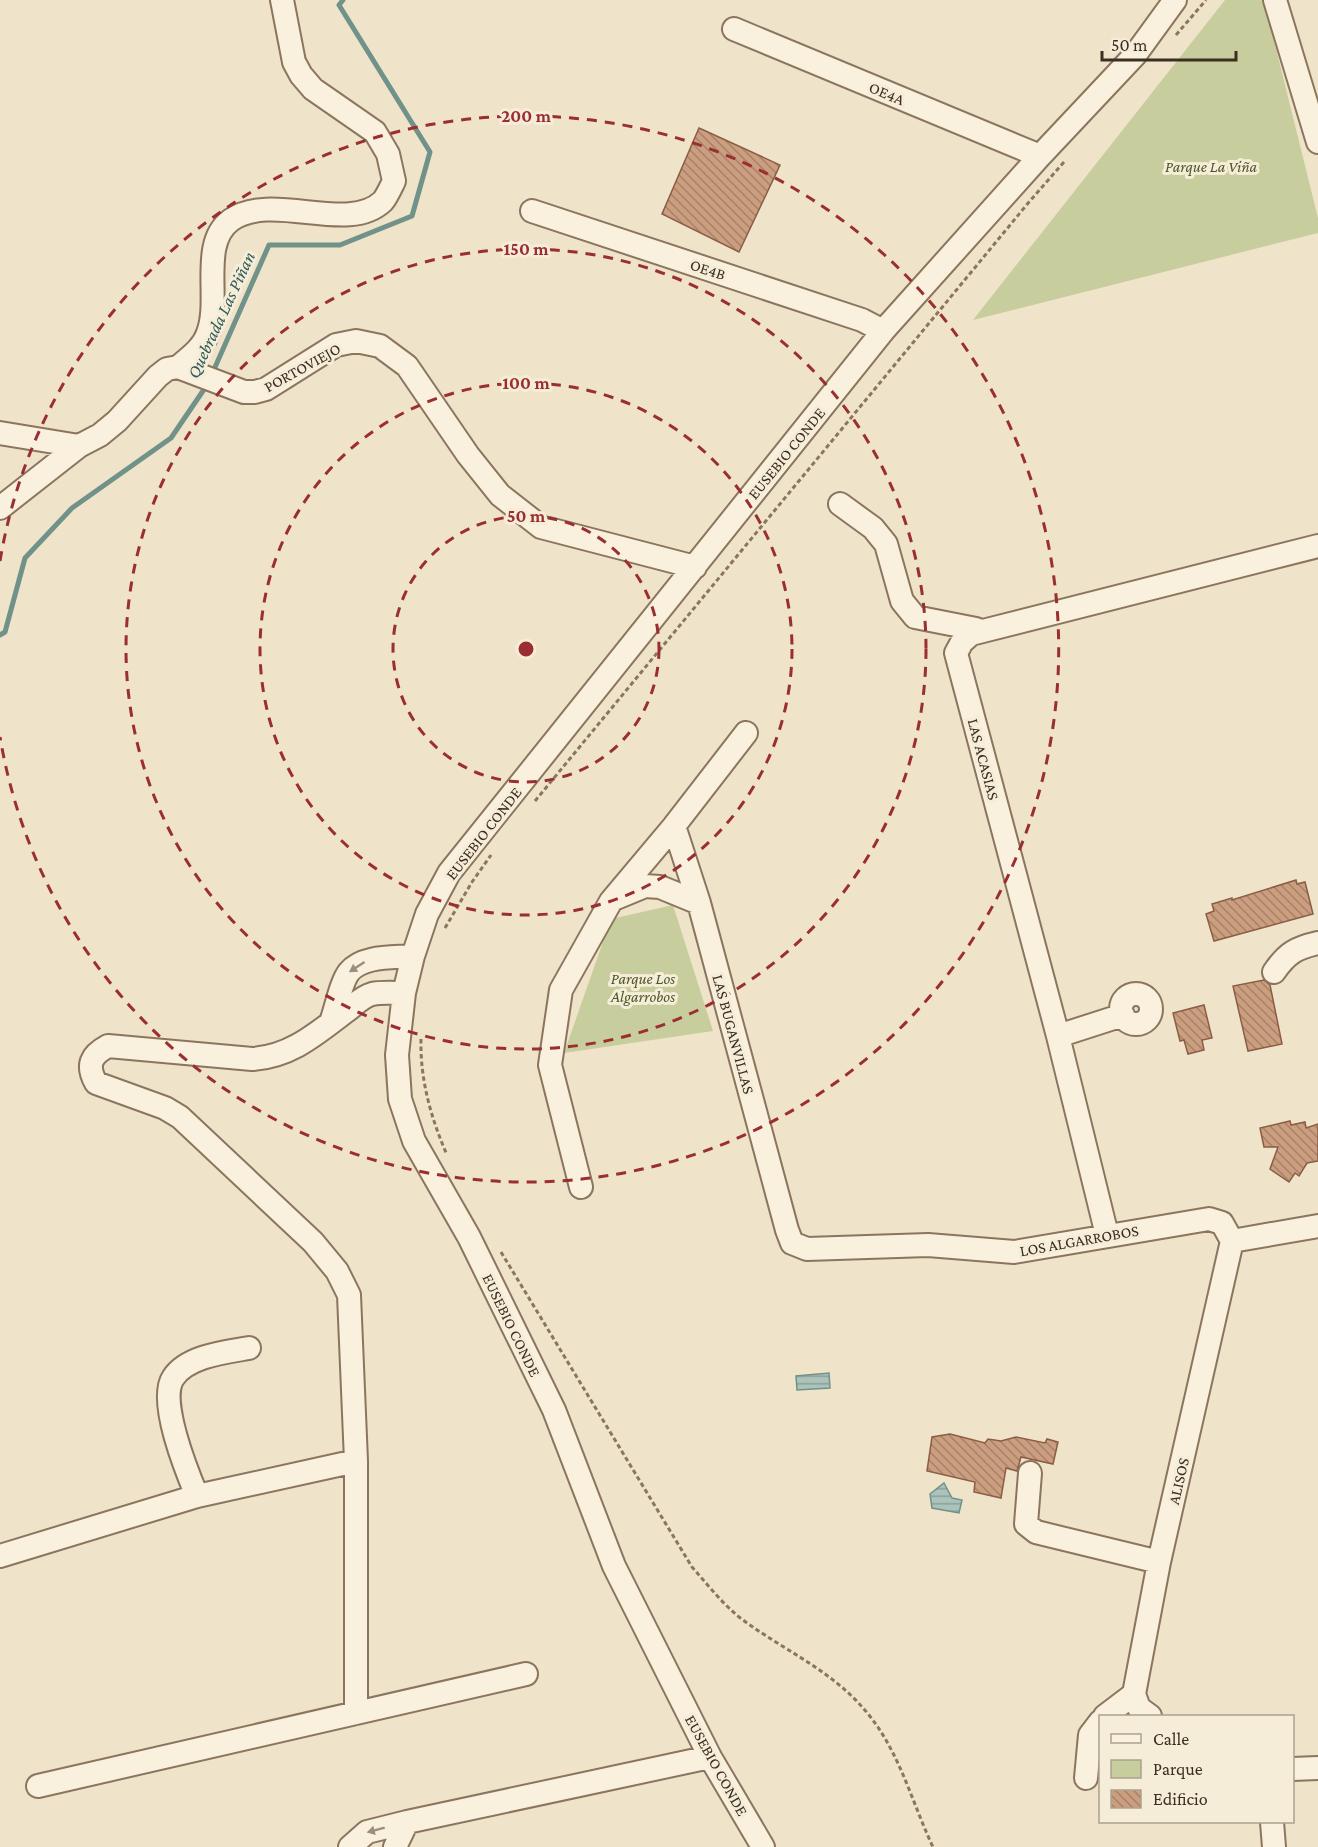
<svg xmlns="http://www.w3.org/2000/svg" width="1318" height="1847" font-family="'Crimson Pro',serif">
	<defs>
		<pattern id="water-rules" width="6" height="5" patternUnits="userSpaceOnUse" patternTransform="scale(1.5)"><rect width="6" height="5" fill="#aac3bb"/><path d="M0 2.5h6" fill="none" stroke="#8c9f98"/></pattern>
		<pattern id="building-back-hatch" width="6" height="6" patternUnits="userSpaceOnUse" patternTransform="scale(1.5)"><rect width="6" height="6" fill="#cc9e80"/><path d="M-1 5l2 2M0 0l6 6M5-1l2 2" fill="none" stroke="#a78168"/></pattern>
	</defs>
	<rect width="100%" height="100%" fill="#efe3c9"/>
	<path fill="#c8cd9d" d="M 1225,0 L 1264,0 L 1318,218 L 1318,233 L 973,320 Z
		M 673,905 L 713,1031 L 564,1053 L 611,919 Z"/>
	<path fill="url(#water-rules)" stroke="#709289" stroke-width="1.5" d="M 829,1373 L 830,1388 L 797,1390 L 796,1376 Z
		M 944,1483 L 952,1498 L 962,1500 L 959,1513 L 932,1508 L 930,1494 Z"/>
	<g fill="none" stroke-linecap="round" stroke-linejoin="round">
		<path stroke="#709289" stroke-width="5" d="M 212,374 L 269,245 L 340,245 L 412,216 L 430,152 L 339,5 L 343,0
			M 0,635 L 5,632 L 25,558 L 72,508 L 171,438 L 207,385"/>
	</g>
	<path fill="url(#building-back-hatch)" stroke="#8a5e44" stroke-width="1.5" d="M 699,128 L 780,165 L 739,252 L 662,214 Z
		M 1296,880 L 1297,884 L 1305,882 L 1313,914 L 1214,941 L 1206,914 L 1214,911 L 1212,904 L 1232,898 L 1232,900 Z
		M 1264,980 L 1270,985 L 1282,1044 L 1248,1051 L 1233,986 Z
		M 1204,1005 L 1212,1038 L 1202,1040 L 1204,1050 L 1188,1054 L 1184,1040 L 1180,1041 L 1173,1013 Z
		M 1290,1121 L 1291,1125 L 1305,1122 L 1306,1128 L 1318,1124 L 1318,1161 L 1307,1163 L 1299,1176 L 1295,1173 L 1289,1182 L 1270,1169 L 1278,1147 L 1264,1147 L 1260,1128 Z
		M 950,1434 L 985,1443 L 988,1439 L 1001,1441 L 1016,1437 L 1045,1443 L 1047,1439 L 1058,1442 L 1053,1464 L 1021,1457 L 1017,1471 L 1006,1468 L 1001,1498 L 974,1492 L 975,1482 L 927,1471 L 932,1437 Z"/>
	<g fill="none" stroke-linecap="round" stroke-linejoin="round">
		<g stroke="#8b755e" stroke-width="26">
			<path id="minor" d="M 1275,0 L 1318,142
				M 734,29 L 1040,156
				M 532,211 L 862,320 L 883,331
				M 178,367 C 190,357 203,348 208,333 C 221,299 199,243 231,220 C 273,191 348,235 383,201 C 387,196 391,187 394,181 L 388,154 L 375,132 L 313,89 L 301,75 L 294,62 L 282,0
				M 0,433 L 79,446 L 100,435 L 117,421 L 158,376 L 167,369 L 178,367 L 244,392 L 255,392 L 266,389 L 336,345 L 356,341 L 380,346 L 407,366 L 468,455 L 500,495 L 541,527 L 695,567
				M 840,504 L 873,528 L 886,544 L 902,601 L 915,617 L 976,629 L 978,632
				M 0,508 L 79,446
				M 674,826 L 699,903 L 787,1230 L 792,1243 L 807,1249 L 928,1245 L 1014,1252 L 1209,1219 L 1222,1223 L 1232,1241
				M 616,898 L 645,886 L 660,887 L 699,903
				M 1274,972 C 1287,953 1296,948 1318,943
				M1121 1009a15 15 0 1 1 30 0a15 15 0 1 1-30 0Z
				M 331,1022 C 336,1009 341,982 349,972 C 363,955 394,958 413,956
				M 1058,1036 L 1123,1015
				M 581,1187 L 550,1065 L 561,990 L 611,901 L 674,826 L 746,733
				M 1107,1235 L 1058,1036 L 956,653 L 962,642 L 971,634 L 1318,546
				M 1232,1241 L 1318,1226
				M 1030,1473 L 1026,1524 L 1036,1532 L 1159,1562
				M 197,1496 C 187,1472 158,1401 173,1378 C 187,1356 226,1352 249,1348
				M 0,1556 L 197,1496 L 356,1461
				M 356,1713 L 356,1461 L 349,1295 L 337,1271 L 313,1242 L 180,1117 L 165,1108 L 96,1083 C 86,1065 91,1055 108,1046 L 252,1059 C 290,1057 316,1034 345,1012 C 354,1006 361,997 372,994 C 381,992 394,993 404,993
				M 1105,1716 L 1134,1694
				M 1150,1716 L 1139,1708 L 1134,1694 L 1159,1562 L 1232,1241
				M 1292,1769 L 1318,1768
				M 1086,1778 L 1090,1735 L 1100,1722
				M 38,1786 L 526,1674
				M 1272,1822 L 1274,1847
				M 350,1847 L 367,1832 L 407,1822 L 710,1757
				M 395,1847 L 407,1822
				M 763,1847 L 710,1757 L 614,1566 L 554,1410 L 469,1237 L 414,1141 L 400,1099 L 397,1055 L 404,993 L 413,956 L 427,914 L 449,873 L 883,331 L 1040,156 L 1135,55 L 1175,0"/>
		</g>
		<path stroke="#8b755e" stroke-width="3" stroke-dasharray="4.5 3" stroke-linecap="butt" d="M 1176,35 L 1206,0
			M 535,801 L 1029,202 L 1064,162
			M 445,928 L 472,882 L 491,855
			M 421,1039 C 420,1080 431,1118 447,1155
			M 501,1252 L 692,1567 C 707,1584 721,1602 739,1617 C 785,1652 836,1671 872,1719 C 901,1757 913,1805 933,1847"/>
		<use href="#minor" stroke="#f9f0dd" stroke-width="22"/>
	</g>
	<defs><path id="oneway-solid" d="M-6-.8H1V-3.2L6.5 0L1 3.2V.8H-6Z" transform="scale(1.5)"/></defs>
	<g fill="#9a8f7f">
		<use href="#oneway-solid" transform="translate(357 967) rotate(147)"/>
		<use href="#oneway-solid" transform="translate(376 1830) rotate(165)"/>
	</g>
	<g fill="none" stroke="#9a2e31" stroke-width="3" stroke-dasharray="10 8">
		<circle cx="526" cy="649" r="133"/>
		<circle cx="526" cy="649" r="266"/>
		<circle cx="526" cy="649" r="400"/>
		<path d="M0 561A533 533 0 1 1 0 737"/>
	</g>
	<g text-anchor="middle" stroke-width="6" stroke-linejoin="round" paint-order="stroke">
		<g font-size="16" fill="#3c2e21" stroke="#f6edd9">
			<text transform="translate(887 93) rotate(23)" y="6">OE4A</text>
			<text transform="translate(708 269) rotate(18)" y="6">OE4B</text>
			<text transform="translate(302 367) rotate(-29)" y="6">PORTOVIEJO</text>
			<text transform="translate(786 453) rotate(-51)" y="6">EUSEBIO CONDE</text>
			<text transform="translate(984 759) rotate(75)" y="6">LAS ACASIAS</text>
			<text transform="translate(483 833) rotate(-52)" y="6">EUSEBIO CONDE</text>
			<text transform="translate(734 1034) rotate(75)" y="6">LAS BUGANVILLAS</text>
			<text transform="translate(1079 1240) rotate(-10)" y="6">LOS ALGARROBOS</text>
			<text transform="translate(512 1325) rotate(64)" y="6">EUSEBIO CONDE</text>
			<text transform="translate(1178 1481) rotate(-77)" y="6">ALISOS</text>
			<text transform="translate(717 1765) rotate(61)" y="6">EUSEBIO CONDE</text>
		</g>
		<g font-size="16" font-style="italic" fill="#4d5828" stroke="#f6edd9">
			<text x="1211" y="172">Parque La Viña</text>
			<text x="643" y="984">Parque Los<tspan x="643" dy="18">Algarrobos</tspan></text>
		</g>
		<g font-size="18" font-style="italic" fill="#315b58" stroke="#f6edd9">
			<text transform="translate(221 315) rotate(-65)" y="6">Quebrada Las Piñan</text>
		</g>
	</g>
	<circle cx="526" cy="649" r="9" fill="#9a2e31" stroke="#f6edd9" stroke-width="3"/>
	<g font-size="18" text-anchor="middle" font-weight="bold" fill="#9a2e31" stroke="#f6edd9" stroke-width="6" stroke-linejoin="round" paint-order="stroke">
		<text x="526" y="122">200 m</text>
		<text x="526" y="255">150 m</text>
		<text x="526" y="389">100 m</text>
		<text x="526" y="522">50 m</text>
	</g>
	<rect x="1099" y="1715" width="195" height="108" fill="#f6edd9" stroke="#aca18f" stroke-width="1.5"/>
	<rect x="1111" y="1734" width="30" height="9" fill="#f9f0dd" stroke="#aca18f" stroke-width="1.5"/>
	<text x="1153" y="1745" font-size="18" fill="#3c2e21">Calle</text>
	<rect x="1111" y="1760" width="30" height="18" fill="#c8cd9d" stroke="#aca18f" stroke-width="1.5"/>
	<text x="1153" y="1775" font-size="18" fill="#3c2e21">Parque</text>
	<rect x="1111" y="1790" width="30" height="18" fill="url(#building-back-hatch)" stroke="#aca18f" stroke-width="1.5"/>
	<text x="1153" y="1805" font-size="18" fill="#3c2e21">Edificio</text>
	<path d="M1102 51v9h134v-9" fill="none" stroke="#3c2e21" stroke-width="3"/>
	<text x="1111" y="51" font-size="18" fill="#3c2e21" stroke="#f6edd9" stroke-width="4.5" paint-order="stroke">50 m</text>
</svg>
